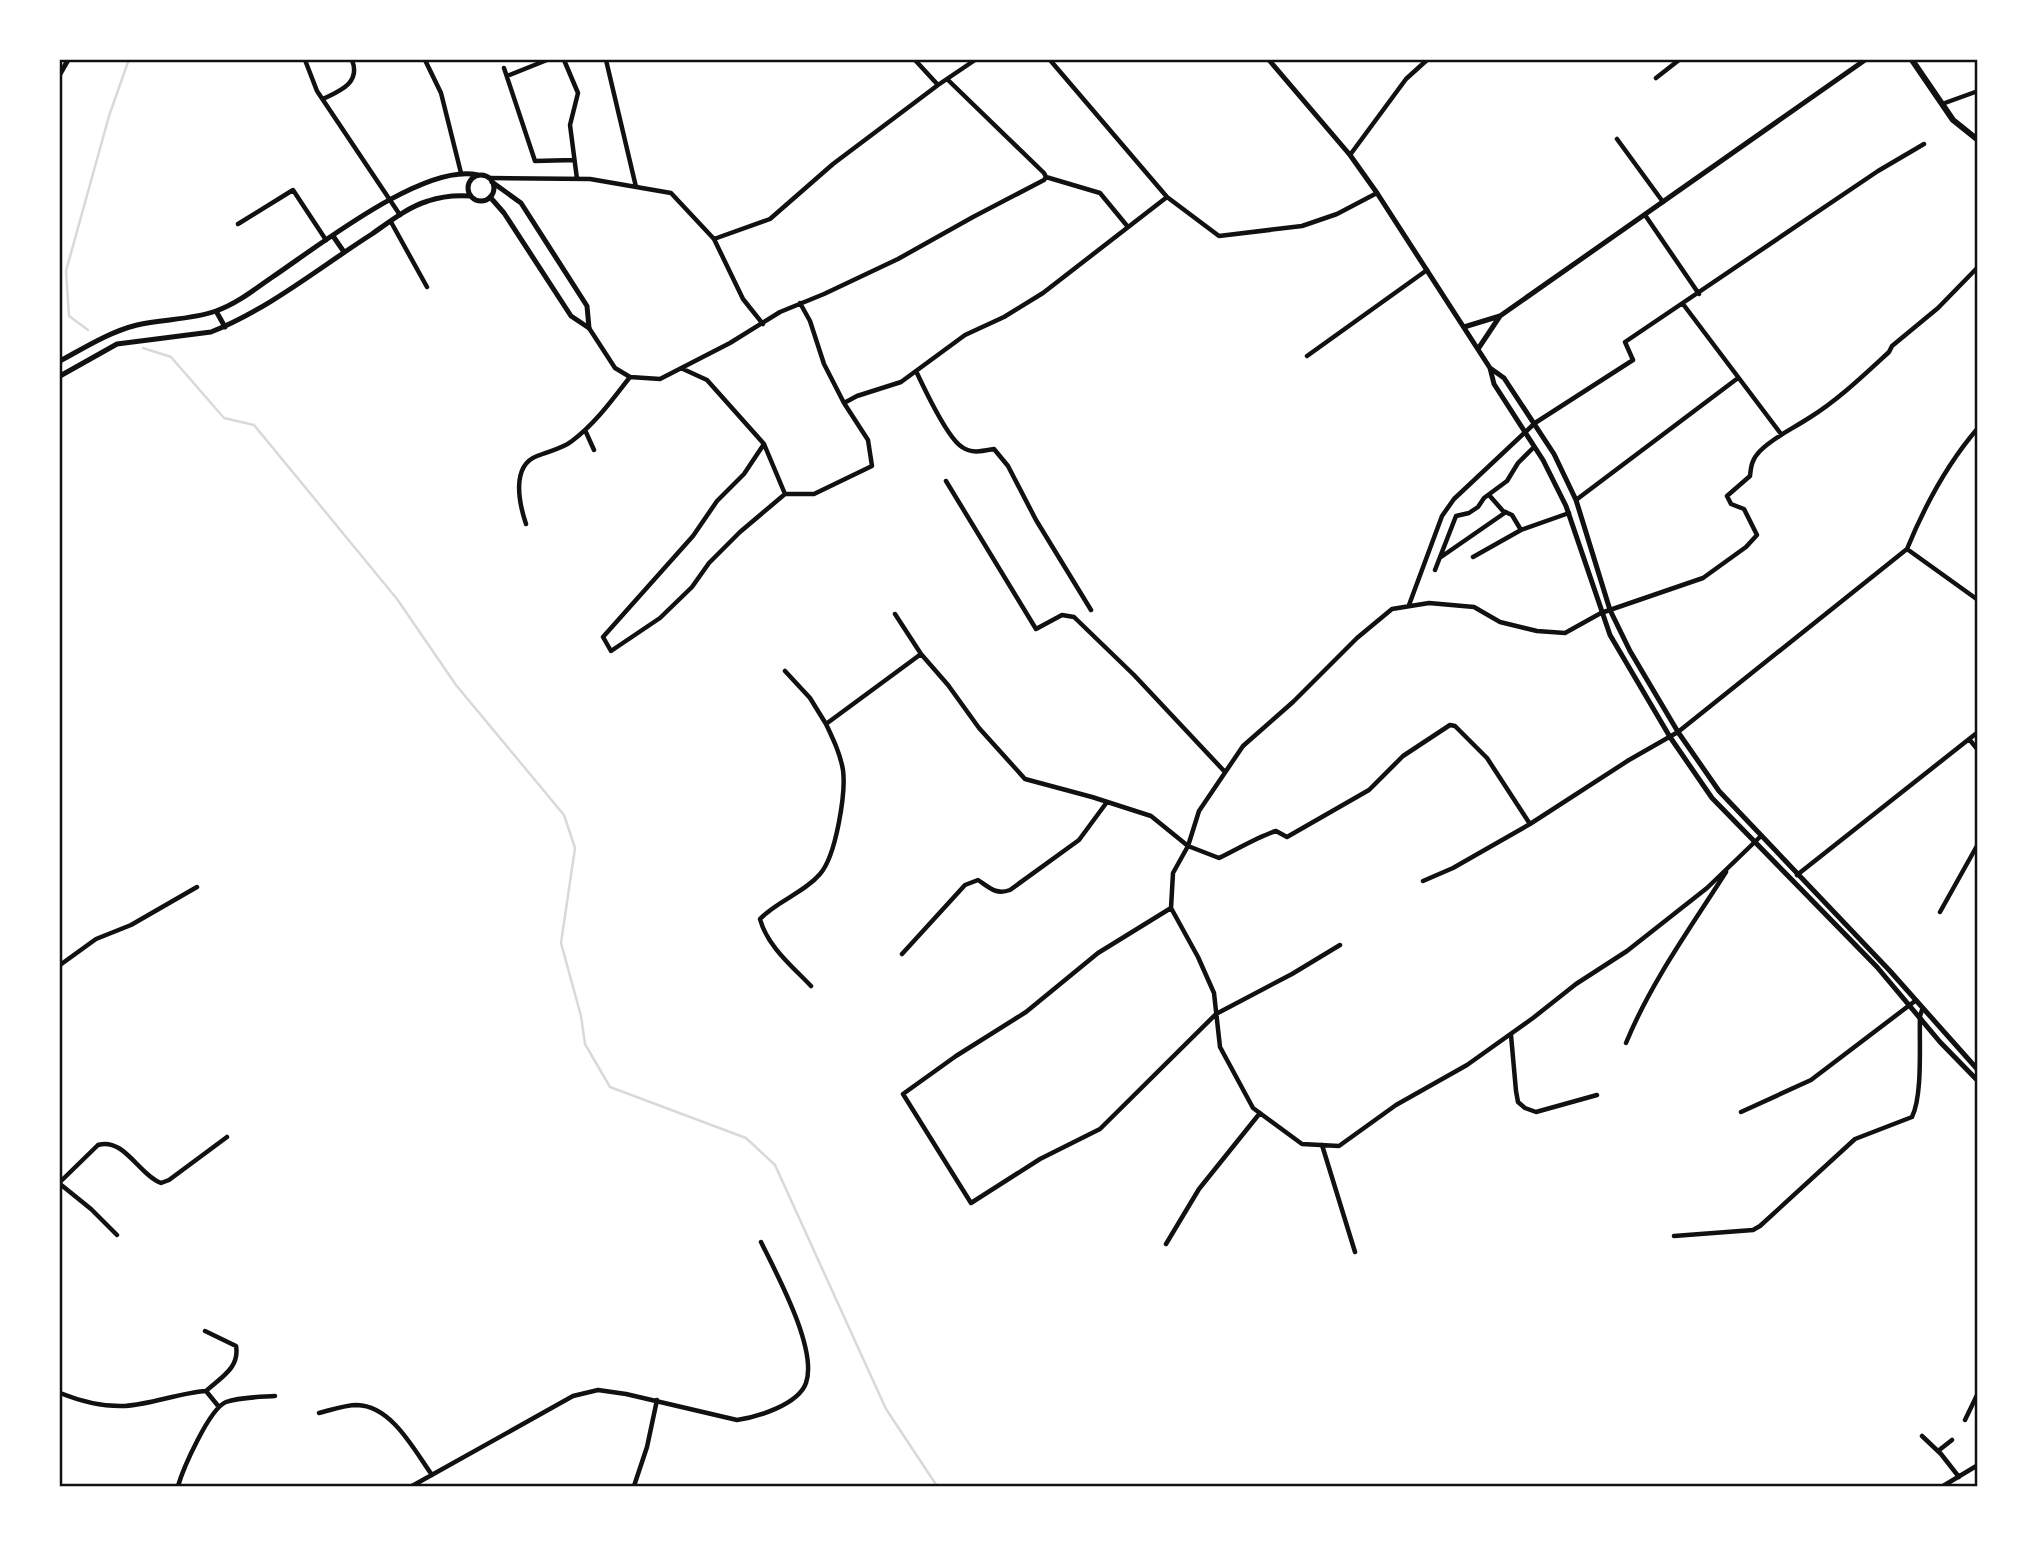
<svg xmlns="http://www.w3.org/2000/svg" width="2037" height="1546" font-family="Lato,sans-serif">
	<rect width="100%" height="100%" fill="#fff"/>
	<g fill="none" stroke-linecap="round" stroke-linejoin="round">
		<path stroke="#d9d9d9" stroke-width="2.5" d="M 88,330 L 69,316 L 66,271 L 109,116 L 128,62 L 131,60
			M 143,348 L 171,357 L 224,418 L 254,425 L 397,599 L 456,685 L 564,815 L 575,848 L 561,943 L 581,1016 L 585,1044 L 610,1087 L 746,1138 L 775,1165 L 886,1409 L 937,1486"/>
		<path stroke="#111" stroke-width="4.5" d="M 305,60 L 317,91 L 400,215
			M 425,60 L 441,93 L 461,173
			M 564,60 L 578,93 L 570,125 L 577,179
			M 606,60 L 636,187
			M 1050,60 L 1167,197 L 1219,236 L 1302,226 L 1337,214 L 1377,193
			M 504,68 L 535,161 L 574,160
			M 507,76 L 547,60
			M 1656,78 L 1679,60
			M 938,85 L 975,60
			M 323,99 C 340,91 361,83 352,60
			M 1942,104 L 1978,91
			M 1617,139 L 1663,202
			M 1350,155 L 1406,79 L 1427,60
			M 1046,177 L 1100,193 L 1128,227
			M 490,178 L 590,179 L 671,193 L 714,239 L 743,299 L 763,324
			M 1645,215 L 1699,294
			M 391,222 L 427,287
			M 238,224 L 293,190 L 326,240
			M 714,239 L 770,219 L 833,164 L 938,85 L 915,60
			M 1683,304 L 1781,434
			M 589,328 L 615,368 L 630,377 L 660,379 L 730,343 L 780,312 L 824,294 L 898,259 L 973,217 L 1044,180 L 1046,177 L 1044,173 L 947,79
			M 1307,356 L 1427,270
			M 683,369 L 707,380 L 764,444 L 785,494 L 740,532 L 709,563 L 692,587 L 660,618 L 611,651 L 603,637 L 693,536 L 717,501 L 744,474 L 764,444
			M 916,371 C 924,388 947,438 962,447 C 972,454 983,451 994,449 L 1008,466 L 1036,520 L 1091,610
			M 844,403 L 857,396 L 901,382 L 965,335 L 1004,317 L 1043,293 L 1167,197
			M 585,430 L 594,450
			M 946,481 L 1036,629 L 1062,615 L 1074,617 L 1134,675 L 1225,772
			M 785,494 L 814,494 L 872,466 L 868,440 L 844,403 L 824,364 L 810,321 L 800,303
			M 1489,495 L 1503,511 L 1512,515 L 1521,530 L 1569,513
			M 1576,500 L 1738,378
			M 526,524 C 519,503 511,466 537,456 C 549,451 562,449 572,441 C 595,424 613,399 630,377
			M 1907,549 C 1925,505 1946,465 1978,428
			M 1441,557 L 1506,512
			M 1473,557 L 1521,530
			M 1435,570 L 1456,516 L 1469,513 L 1478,507 L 1484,498 L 1507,481 L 1518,463 L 1534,447
			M 1409,605 L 1442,516 L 1454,499 L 1535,423 L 1633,360 L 1625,342 L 1878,171 L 1924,144
			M 895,614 L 921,654
			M 785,671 L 810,698 L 826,724 L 921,654 L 948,685 L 979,728 L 1025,779 L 1092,797 L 1151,816 L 1188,846 L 1219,858 C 1236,850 1259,836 1276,831 L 1287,837 L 1369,790 L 1403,756 L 1450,725 L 1455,726 L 1487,758 L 1530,824
			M 1969,739 L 1978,750
			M 1797,875 L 1978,732
			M 1423,881 L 1453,868 L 1530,824 L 1629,760 L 1678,732 L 1907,549 L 1978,600
			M 1171,908 L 1173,873 L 1188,846 L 1199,811 L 1243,746 L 1293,702 L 1357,638 L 1392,609 L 1429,603 L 1474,607 L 1500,622 L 1537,631 L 1565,633 L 1601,613 L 1703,578 L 1746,547 L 1757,535 L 1744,509 L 1731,504 L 1727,496 L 1750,476 C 1751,466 1752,459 1760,451 C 1774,437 1792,429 1809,418 C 1838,400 1864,375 1889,352 L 1892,346 L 1938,308 L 1978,267
			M 1171,908 L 1098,953 L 1026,1012 L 956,1056 L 903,1094 L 971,1203 L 1040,1159 L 1100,1129 L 1216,1014 L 1292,974 L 1340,945
			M 1171,908 L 1198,957 L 1214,993 L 1220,1047 L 1253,1108 L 1302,1144 L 1339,1146 L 1396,1105 L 1467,1065 L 1533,1018 L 1576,984 L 1627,951 L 1707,888 L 1761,836
			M 1940,912 L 1978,844
			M 902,954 L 965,885 L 978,880 C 990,888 996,895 1010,890 L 1079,840 L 1107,802
			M 60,965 L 96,939 L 131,925 L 197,887
			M 811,986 C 793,967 767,946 760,919 C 777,901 804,893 820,874 C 836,856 846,793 843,770 C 840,753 833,739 826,724
			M 1511,1035 L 1516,1091 L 1518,1102 L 1525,1108 L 1536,1112 L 1597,1095
			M 1626,1043 C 1651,982 1691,927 1726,872
			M 1741,1112 L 1811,1080 L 1915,1001
			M 1322,1145 L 1355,1252
			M 60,1182 L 98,1145 C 124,1137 139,1175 161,1183 L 169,1180 L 227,1137
			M 60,1184 L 91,1209 L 117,1235
			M 1674,1236 L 1753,1230 L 1760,1226 L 1855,1139 L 1912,1117 C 1923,1094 1919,1042 1920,1016 L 1922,1010
			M 1166,1244 L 1199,1189 L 1260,1113
			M 205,1331 L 236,1346 C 240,1368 220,1378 206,1391
			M 60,1393 C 80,1401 102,1407 125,1406 C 152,1404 179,1393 206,1391 L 219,1407
			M 319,1413 C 331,1410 345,1405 357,1405 C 392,1406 414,1450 432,1475
			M 1965,1420 L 1978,1393
			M 1922,1436 L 1941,1454 L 1959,1477
			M 1938,1451 L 1952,1440
			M 178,1486 C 183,1469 209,1409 226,1402 C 240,1397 260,1397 275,1396
			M 412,1486 L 573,1396 L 598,1390 L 626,1394 L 737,1420 C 757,1417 798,1405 806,1383 C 818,1349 776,1273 761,1242
			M 634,1486 L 647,1447 L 657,1400
			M 1943,1486 L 1978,1465"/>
		<path stroke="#111" stroke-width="5" d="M 1269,60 L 1350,155 L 1377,193 L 1490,368 L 1494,384 L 1543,460 L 1566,506 L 1610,635 L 1670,737 L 1712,798 L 1877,967 L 1940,1042 L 1978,1081
			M 60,74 L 68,60
			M468 188a13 13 0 1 1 26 0a13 13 0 1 1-26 0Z
			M 492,182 L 521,203 L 587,306 L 589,328
			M 490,197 L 504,213 L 571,316 L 589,328
			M 333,236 L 344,252
			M 216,311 L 225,327
			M 1464,327 L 1500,316 L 1865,60
			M 1478,349 L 1500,316
			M 60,361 C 84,348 109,332 137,325 C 162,319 191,320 216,311 C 236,304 254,290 271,278 C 316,248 424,162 478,175
			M 1490,368 L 1504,378 L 1554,454 L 1576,500 L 1610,610 L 1630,651 L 1678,732 L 1719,791 L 1890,971 L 1978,1070
			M 60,376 L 117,344 L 211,332 C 269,309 320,267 372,234 C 389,222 408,207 428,201 C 442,196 457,195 471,196"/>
		<path stroke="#111" stroke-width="6" d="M 1912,60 L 1953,120 L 1978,140"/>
	</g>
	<rect width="2037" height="1546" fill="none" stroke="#ffffff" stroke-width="122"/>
	<rect x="61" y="61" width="1915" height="1424" fill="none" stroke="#111" stroke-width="2.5"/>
</svg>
